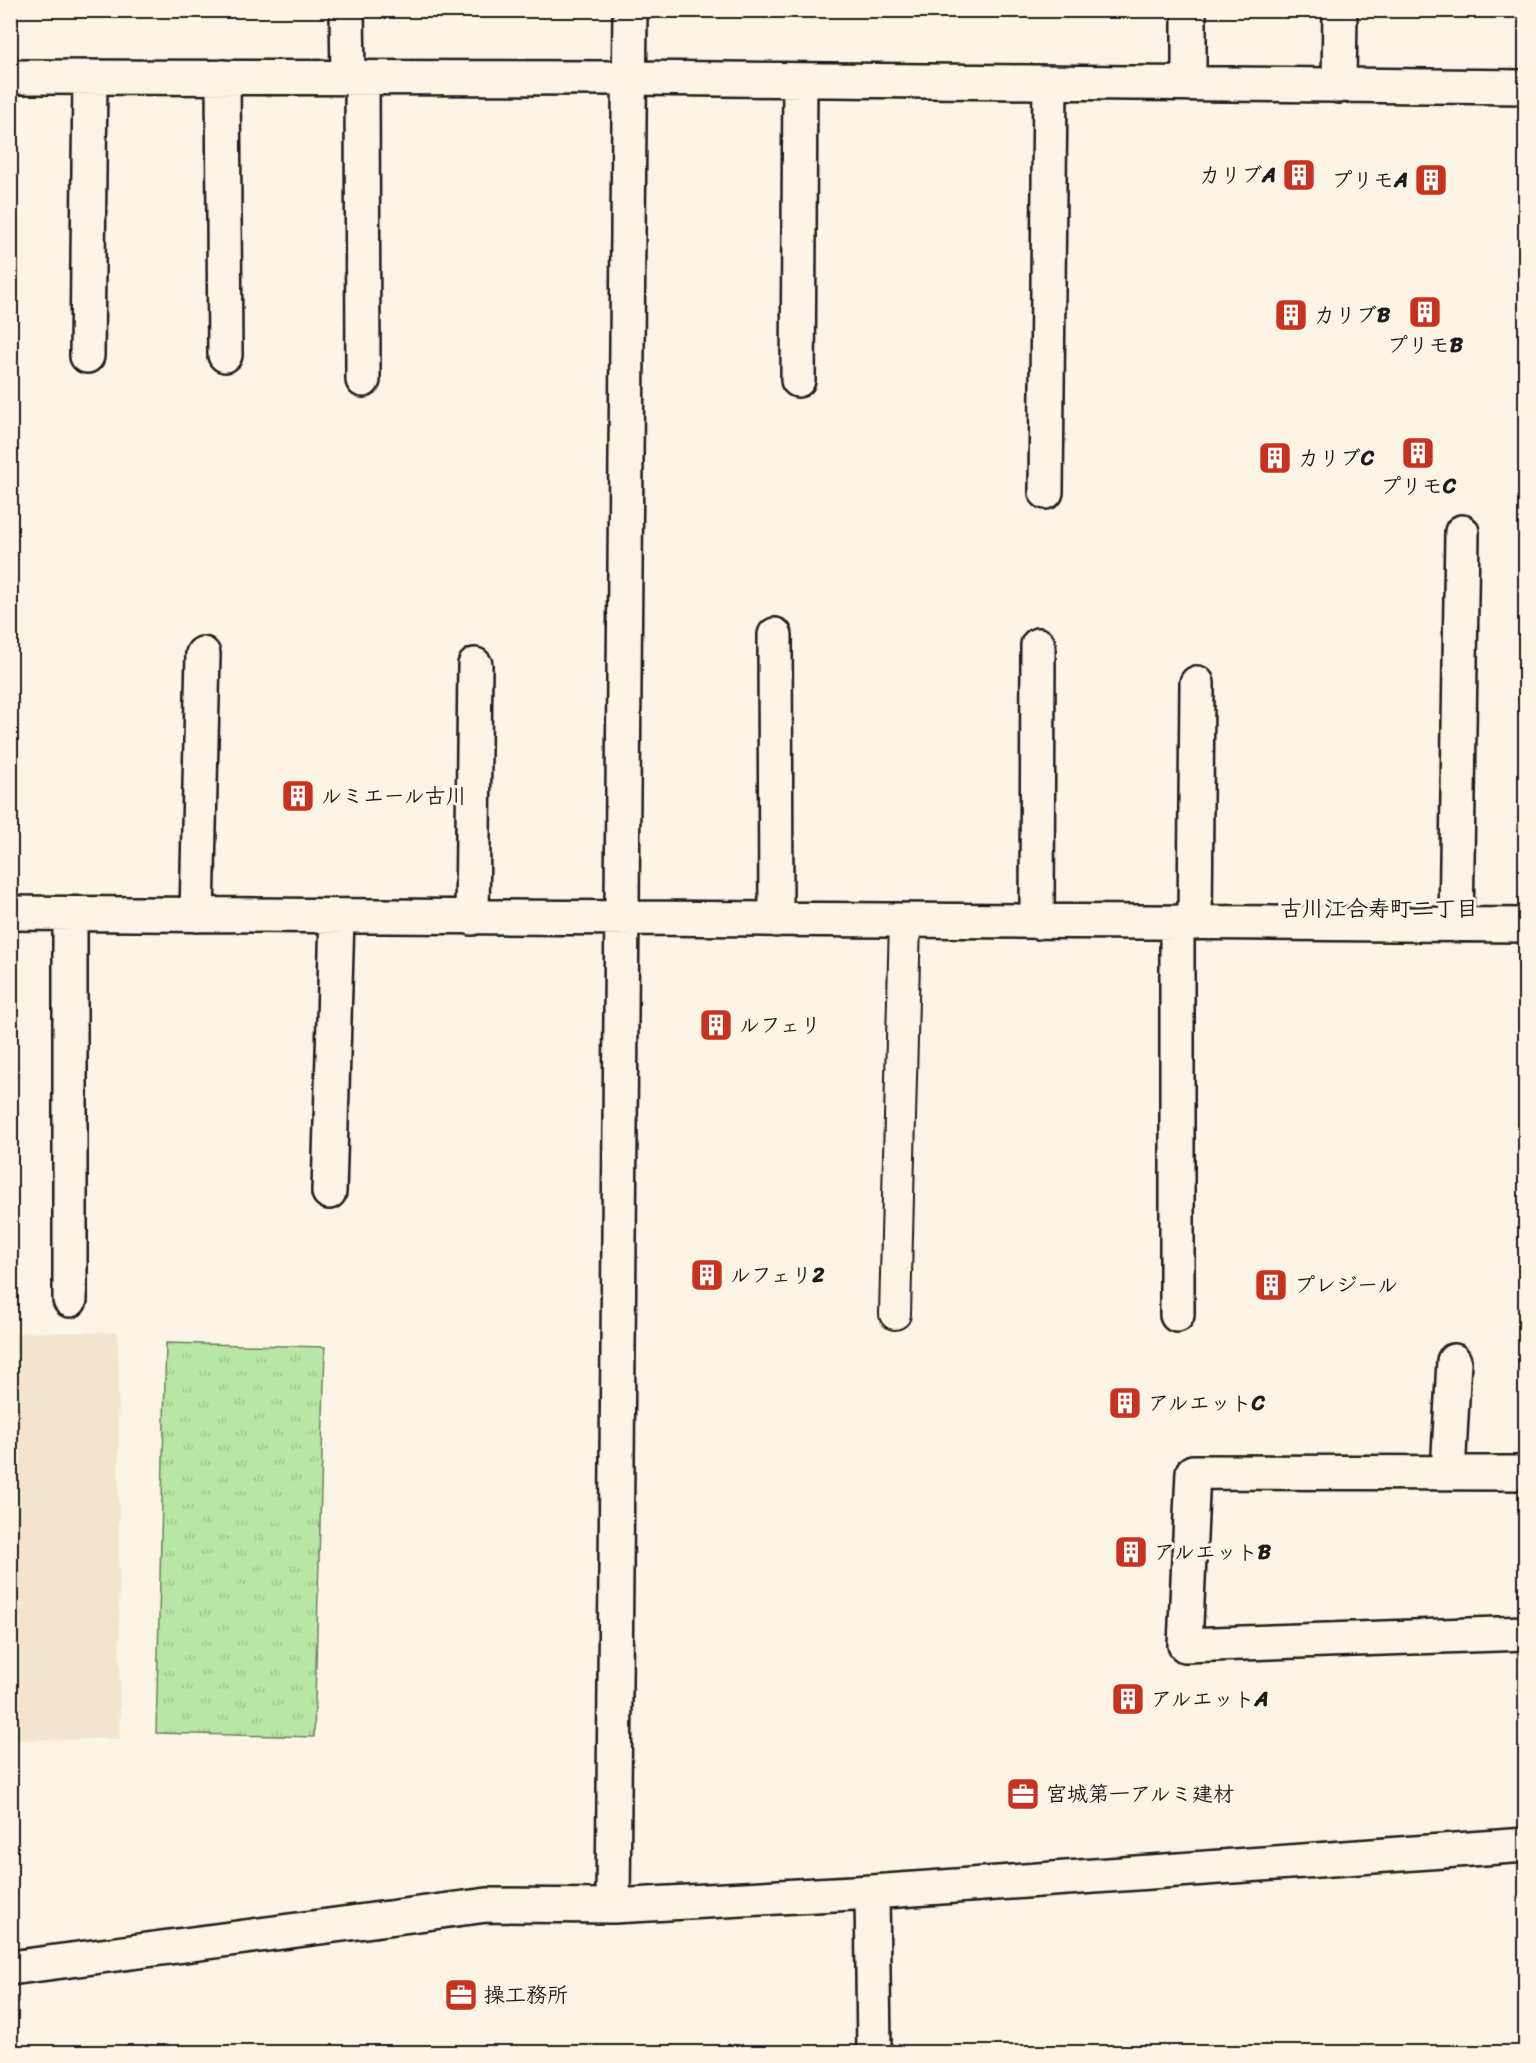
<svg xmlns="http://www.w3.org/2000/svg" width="1536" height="2063" font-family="Sriracha,'Klee One',sans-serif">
	<defs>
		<pattern id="grass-tufts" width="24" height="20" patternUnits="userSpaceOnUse" patternTransform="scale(1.5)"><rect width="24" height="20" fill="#b8e6a4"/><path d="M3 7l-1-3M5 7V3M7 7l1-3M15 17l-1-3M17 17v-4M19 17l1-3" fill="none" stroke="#9ec58d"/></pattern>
	</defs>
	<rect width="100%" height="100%" fill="#fcf5e5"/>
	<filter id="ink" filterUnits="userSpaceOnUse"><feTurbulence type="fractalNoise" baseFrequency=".0167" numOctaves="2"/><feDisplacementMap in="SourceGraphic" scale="12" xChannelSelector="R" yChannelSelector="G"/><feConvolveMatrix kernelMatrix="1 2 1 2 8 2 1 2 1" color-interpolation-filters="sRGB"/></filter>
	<g filter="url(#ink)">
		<path fill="#f5e4cd" d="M 118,1332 L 120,1739 L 11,1740 L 11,1333 Z"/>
		<path fill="url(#grass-tufts)" stroke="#6a8160" stroke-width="1.5" d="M 166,1343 L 325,1347 L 314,1737 L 156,1733 Z"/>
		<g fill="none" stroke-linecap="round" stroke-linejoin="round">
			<g stroke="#1c1c1c" stroke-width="34">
				<path id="lane" d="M 895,1314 L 905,921"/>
			</g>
			<g stroke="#1c1c1c" stroke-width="38">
				<path id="street" d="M 347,10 L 348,77
					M 1189,10 L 1189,84
					M 10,77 L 629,78 L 1526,87
					M 223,77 L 225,355
					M 362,77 L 363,380
					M 1339,86 L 1340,10
					M 87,356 L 90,77
					M 798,380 L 800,80
					M 1046,492 L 1050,83
					M 775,635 L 776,920
					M 10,913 L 1526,925
					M 197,915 L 203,654
					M 472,918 L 475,665
					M 1037,922 L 1038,645
					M 1195,923 L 1197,683
					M 1456,925 L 1462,532
					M 329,1192 L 337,917
					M 70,1300 L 70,914
					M 1177,1315 L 1177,922
					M 1448,1473 L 1454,1361
					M 1526,1473 L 1193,1472 L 1185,1645 L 1526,1633
					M 872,1892 L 874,2052
					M 613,1906 L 630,10
					M 10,1968 L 487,1905 L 613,1906 L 872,1892 L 1526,1845"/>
			</g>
			<use href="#lane" stroke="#fcf5e5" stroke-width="30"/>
			<use href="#street" stroke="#fcf5e5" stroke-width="33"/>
		</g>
	</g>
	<defs>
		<g id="building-square" transform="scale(1.725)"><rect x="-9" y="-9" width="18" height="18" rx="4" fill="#c8321e" stroke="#fcf5e5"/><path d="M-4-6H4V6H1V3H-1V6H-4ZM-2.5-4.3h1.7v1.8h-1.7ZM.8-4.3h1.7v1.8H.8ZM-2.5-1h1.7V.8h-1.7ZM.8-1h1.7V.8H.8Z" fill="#fff"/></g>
		<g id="office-square" transform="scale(1.725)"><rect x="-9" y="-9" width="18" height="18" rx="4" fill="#c8321e" stroke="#fcf5e5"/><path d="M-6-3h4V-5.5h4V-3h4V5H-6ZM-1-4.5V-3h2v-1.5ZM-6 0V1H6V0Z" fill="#fff"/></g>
	</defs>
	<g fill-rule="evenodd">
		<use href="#building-square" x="1299" y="175"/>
		<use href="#building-square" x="1431" y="180"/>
		<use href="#building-square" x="1425" y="312"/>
		<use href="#building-square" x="1291" y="315"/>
		<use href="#building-square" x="1418" y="453"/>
		<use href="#building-square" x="1275" y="458"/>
		<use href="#building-square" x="298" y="796"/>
		<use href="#building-square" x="716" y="1025"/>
		<use href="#building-square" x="707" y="1275"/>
		<use href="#building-square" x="1271" y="1285"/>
		<use href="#building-square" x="1125" y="1403"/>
		<use href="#building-square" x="1131" y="1552"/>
		<use href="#building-square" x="1128" y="1699"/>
		<use href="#office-square" x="1023" y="1794"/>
		<use href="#office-square" x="461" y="1995"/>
	</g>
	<g text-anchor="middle" stroke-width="6" stroke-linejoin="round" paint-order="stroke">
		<g font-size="21" font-weight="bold" fill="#1c1c1c" stroke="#fcf5e5" text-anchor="start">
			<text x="1276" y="182" text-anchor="end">カリブA</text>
			<text x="1408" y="187" text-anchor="end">プリモA</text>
			<text x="1314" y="322">カリブB</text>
			<text x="1425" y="352" text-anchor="middle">プリモB</text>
			<text x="1298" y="465">カリブC</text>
			<text x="1418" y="493" text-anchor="middle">プリモC</text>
			<text x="321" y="803">ルミエール古川</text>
			<text x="739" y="1032">ルフェリ</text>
			<text x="730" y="1282">ルフェリ2</text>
			<text x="1294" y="1292">プレジール</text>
			<text x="1148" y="1410">アルエットC</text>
			<text x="1154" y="1559">アルエットB</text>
			<text x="1151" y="1706">アルエットA</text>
			<text x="1046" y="1801">宮城第一アルミ建材</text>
			<text x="484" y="2002">操工務所</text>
		</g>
		<g font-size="22" font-weight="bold" fill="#1c1c1c" stroke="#fcf5e5">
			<text x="1379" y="916">古川江合寿町二丁目</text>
		</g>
	</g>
	<rect width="1536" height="2063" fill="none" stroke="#fcf5e5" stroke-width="36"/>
	<rect x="18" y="18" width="1500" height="2027" fill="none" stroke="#1c1c1c" stroke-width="2" filter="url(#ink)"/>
</svg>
